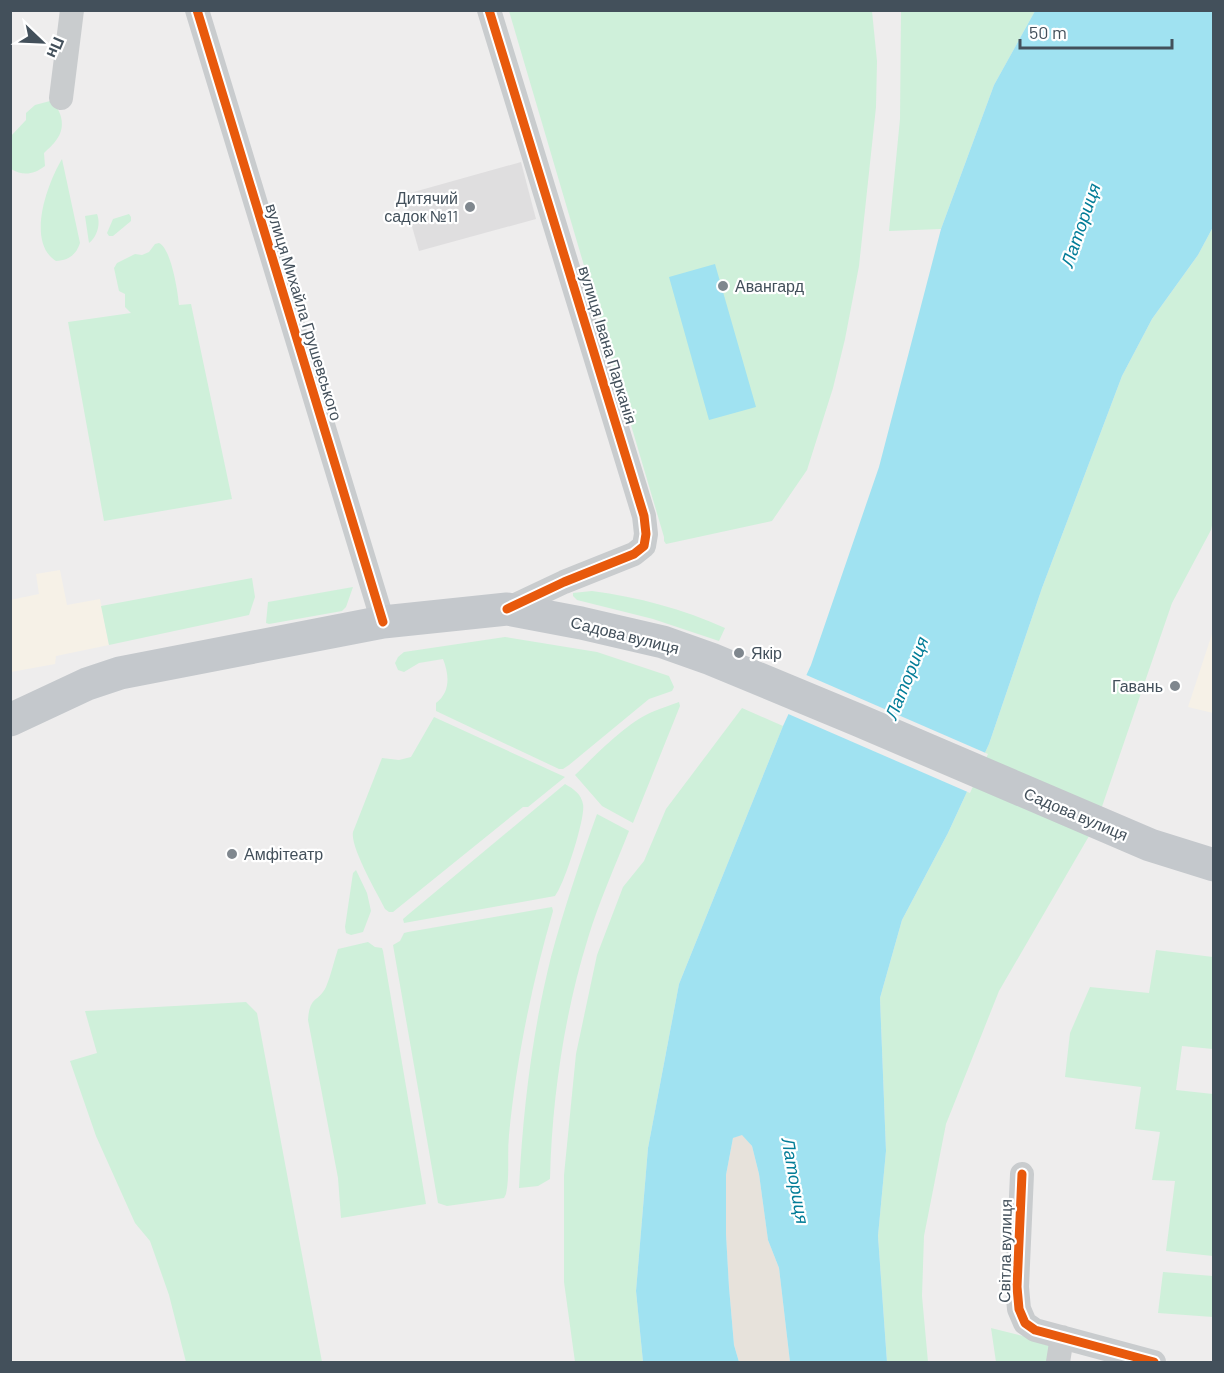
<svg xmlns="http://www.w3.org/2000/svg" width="1224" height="1373" font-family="Barlow,sans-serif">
	<rect width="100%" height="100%" fill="#eeeded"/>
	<path fill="#f6f1e7" d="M 60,570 L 67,605 L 100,599 L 109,645 L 56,656 L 55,664 L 11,672 L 10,600 L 39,594 L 36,574 Z
		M 1212,634 L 1214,634 L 1213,713 L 1188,707 Z"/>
	<path fill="#dfdedf" d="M 521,162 L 536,219 L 419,251 L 403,195 Z"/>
	<path fill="#cff0da" d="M 509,11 L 872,11 L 877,61 L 876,107 L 859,266 L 845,339 L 833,388 L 807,470 L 772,521 L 666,544 L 664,541 L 664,537 Z
		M 901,11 L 1035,11 L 994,85 L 941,229 L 889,231 L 900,119 Z
		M 50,101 C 62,109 66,127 57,139 C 54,144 48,149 44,153 L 45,166 C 33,175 23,176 11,169 L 10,137 L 26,120 L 26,113 L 35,105 Z
		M 62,159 L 80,243 C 76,255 69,260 56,261 C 26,242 47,184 62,159 Z
		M 97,214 C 101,224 97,237 89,243 L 85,216 Z
		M 129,214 L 131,217 L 131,221 L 113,236 L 109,236 L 107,233 L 113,219 Z
		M 1213,227 L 1214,516 L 1211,530 L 1172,603 L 1096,824 L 999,991 L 946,1124 L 924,1236 L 922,1296 L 928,1362 L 887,1362 L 878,1236 L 886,1151 L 880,998 L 902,920 L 948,833 L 989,744 L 1042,588 L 1122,376 L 1152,319 L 1198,255 Z
		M 159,243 C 171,248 178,292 179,305 L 191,304 L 232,499 L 104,521 L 68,322 L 131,313 L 125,307 L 125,294 L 119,291 L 114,268 L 117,263 L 135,254 L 142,255 L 149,252 L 155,244 Z
		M 252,578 L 255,597 L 249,615 L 109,645 L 101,606 Z
		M 353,587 L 346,607 L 342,611 L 269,624 L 266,623 L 268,602 Z
		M 592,591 C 638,597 683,609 725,628 L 719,641 L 653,619 L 577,600 L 573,596 L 573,593 Z
		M 505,637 L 597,652 L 669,676 L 674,687 L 672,691 L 649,699 L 569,765 L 563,769 L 559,769 L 436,711 L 436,703 C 451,692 449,674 443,659 L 419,663 L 404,672 L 398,670 L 395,663 L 398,657 L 404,652 Z
		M 679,702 L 680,706 L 633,823 L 602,806 L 575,775 C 597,754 625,724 652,712 C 661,708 671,705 679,702 Z
		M 742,708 L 783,726 L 679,984 L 648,1148 L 636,1291 L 643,1362 L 575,1362 L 564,1282 L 564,1175 L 576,1054 L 597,955 L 623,887 L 644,861 L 666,809 Z
		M 434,717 L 565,777 L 528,807 L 523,807 L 393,912 L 389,912 L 385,909 C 377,893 350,847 353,832 L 382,758 L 399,760 L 411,757 Z
		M 565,784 C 574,789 581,794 583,804 C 586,817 564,886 555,896 L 404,923 L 403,919 L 410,913 Z
		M 597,814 L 629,831 C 615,866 599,902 588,938 C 564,1015 552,1099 550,1179 L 538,1186 L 519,1188 C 523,1110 532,1033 551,957 C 564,909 580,861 597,814 Z
		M 356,870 L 367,893 L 371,911 L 363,932 L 351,935 L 346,933 L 345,927 L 353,873 Z
		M 552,907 L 553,911 C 532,983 516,1061 509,1135 C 507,1155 510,1175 506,1194 L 504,1198 L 447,1206 L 438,1203 L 393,945 L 400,941 L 404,933 L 408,932 Z
		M 368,942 L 375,947 L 382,948 L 383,951 L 426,1204 L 341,1218 L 338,1178 L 308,1020 C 310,995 318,1003 326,987 C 331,975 334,961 338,949 Z
		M 1156,950 L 1213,957 L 1213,1049 L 1182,1046 L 1176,1090 L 1213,1094 L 1213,1256 L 1166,1251 L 1175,1181 L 1152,1180 L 1160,1132 L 1135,1129 L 1141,1087 L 1065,1077 L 1070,1033 L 1090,987 L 1149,993 Z
		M 246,1002 L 257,1013 L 322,1362 L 186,1362 L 169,1295 L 150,1241 L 135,1223 L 96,1136 L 70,1061 L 97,1053 L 85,1011 Z
		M 1163,1272 L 1213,1276 L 1213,1317 L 1158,1313 Z
		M 991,1328 L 1054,1344 L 1052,1362 L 996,1362 Z"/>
	<path fill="#e7e2db" d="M 742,1134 L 752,1146 L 759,1174 L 768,1240 L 779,1268 L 790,1362 L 739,1362 L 734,1345 L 729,1287 L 726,1234 L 726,1175 L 733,1138 Z"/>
	<path fill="#a0e2f1" d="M 1035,11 L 1213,11 L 1213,227 L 1198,255 L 1152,319 L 1122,376 L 1042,588 L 989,744 L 948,833 L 902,920 L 880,998 L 886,1151 L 878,1236 L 887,1362 L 790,1362 L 779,1268 L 768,1240 L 759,1174 L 752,1146 L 742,1135 L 733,1138 L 726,1175 L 726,1234 L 729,1287 L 734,1345 L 739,1362 L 643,1362 L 636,1291 L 648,1148 L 679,984 L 783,726 L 811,665 L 879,467 L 941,229 L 994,85 Z
		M 715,264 L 756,407 L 709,420 L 669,277 Z"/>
	<path fill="#eeeded" d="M 804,674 L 988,754 L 970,793 L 786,713 Z"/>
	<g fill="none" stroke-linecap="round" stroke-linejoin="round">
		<path stroke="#c9ccce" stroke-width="24" d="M 197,10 L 383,622
			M 489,10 L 644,516 L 646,534 L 644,546 L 634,554 L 564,582 L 507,609
			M 61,98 L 72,10
			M 1022,1174 L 1017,1287 L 1019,1309 L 1025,1323 L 1035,1330 L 1154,1362
			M 1058,1362 L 1062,1337"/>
		<path stroke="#c4c8cc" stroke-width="33" d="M 10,720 L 87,684 L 120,673 L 383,622 L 507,609 L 581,623 L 663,642 L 711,659 L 858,720 L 1150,845 L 1214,865"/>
		<g stroke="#fff" stroke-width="13">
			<path id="cycleway" d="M 197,10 L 383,622
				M 489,10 L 644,516 L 646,534 L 644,546 L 634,554 L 564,582 L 507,609
				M 1022,1174 L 1017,1287 L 1019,1309 L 1025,1323 L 1035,1330 L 1154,1362"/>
		</g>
		<use href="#cycleway" stroke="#e8590c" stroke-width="9"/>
	</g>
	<g fill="#7f878e" stroke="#fff" stroke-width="2">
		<circle cx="470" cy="207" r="6"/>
		<circle cx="723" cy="286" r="6"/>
		<circle cx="739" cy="653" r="6"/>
		<circle cx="1175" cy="686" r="6"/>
		<circle cx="232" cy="854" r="6"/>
	</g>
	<g text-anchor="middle" stroke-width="4.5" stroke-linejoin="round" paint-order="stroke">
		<g font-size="16" fill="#43505b" stroke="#fff" text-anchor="start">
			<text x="458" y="204" text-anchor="end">Дитячий<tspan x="458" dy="18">садок №11</tspan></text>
			<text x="735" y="292">Авангард</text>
			<text x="751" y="659">Якір</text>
			<text x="1163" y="692" text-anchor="end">Гавань</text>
			<text x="244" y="860">Амфітеатр</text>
		</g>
		<g font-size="16" fill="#43505b" stroke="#fff">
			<text transform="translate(304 312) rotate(73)" y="6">вулиця Михайла Грушевського</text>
			<text transform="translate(608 345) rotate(73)" y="6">вулиця Івана Парканія</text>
			<text transform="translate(625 635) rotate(14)" y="6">Садова вулиця</text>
			<text transform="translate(1076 814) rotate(23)" y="6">Садова вулиця</text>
			<text transform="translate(1005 1251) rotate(-89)" y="6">Світла вулиця</text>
		</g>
		<g font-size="18" font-style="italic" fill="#037d98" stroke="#fff">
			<text transform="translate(1081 225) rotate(-71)" y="6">Латориця</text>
			<text transform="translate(907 678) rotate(-68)" y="6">Латориця</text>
			<text transform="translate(795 1181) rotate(80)" y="6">Латориця</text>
		</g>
	</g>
	<rect width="1224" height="1373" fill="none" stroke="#43505b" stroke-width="24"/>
	<g transform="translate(42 42) rotate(113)" stroke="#ffffff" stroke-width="4.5" paint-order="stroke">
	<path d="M0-4.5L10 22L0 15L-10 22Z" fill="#43505b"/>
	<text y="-9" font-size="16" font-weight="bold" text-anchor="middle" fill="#43505b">Пн</text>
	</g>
	<path d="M1020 39v9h152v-9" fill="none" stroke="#43505b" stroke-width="3"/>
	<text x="1029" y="39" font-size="18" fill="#43505b" stroke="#ffffff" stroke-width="4.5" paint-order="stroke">50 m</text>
</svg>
